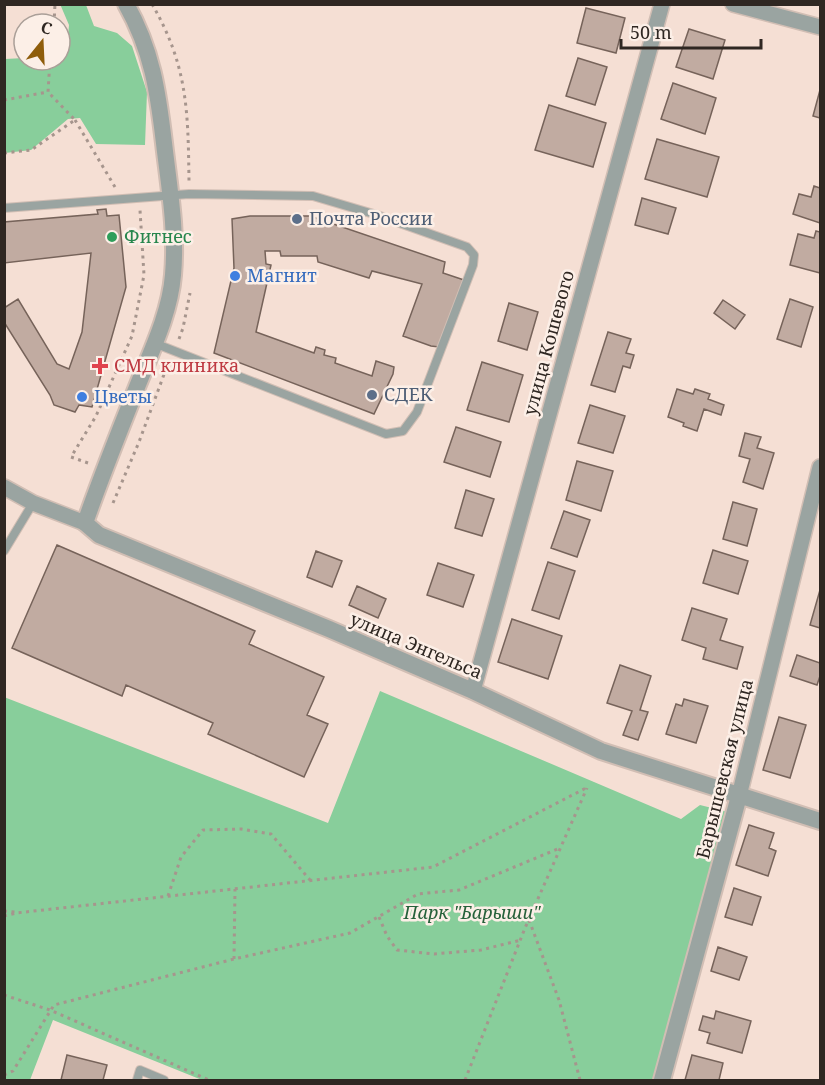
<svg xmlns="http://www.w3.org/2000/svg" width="825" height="1085" font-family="'Noto Serif',serif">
	<rect width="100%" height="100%" fill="#f5dfd4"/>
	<path fill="#88ce9b" d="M 60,4 L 86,5 L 94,26 L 117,33 L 132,46 L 147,92 L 145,145 L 96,144 L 80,118 L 68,119 L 31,150 L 5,153 L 5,59 L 24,58 L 24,60 L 47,60 L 59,64 L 67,47 L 69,25 Z
		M 380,691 L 681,819 L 700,805 L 728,812 L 657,1080 L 202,1080 L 53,1020 L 30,1080 L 5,1080 L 4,697 L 328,823 Z"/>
	<path fill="#c1aba1" stroke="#76635a" stroke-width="1.5" d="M 586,8 L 625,18 L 616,53 L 577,43 Z
		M 689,29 L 725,40 L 713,79 L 676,67 Z
		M 578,58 L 607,67 L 595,105 L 566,96 Z
		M 673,83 L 716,98 L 705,134 L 661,119 Z
		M 820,90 L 820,118 L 813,116 Z
		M 549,105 L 606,123 L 593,167 L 535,150 Z
		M 657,139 L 719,157 L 707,197 L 645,179 Z
		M 814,186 L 820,188 L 820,223 L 793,214 L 799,194 L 811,197 Z
		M 642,198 L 676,208 L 668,234 L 635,225 Z
		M 106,209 L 107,216 L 119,215 L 126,287 L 92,407 L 79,405 L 75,412 L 54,405 L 50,395 L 4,322 L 4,308 L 18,299 L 57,364 L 69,369 L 82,332 L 91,253 L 4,263 L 4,222 L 98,214 L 97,210 Z
		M 250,216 L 310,216 L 445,262 L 443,273 L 464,280 L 439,347 L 431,346 L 403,336 L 422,284 L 372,271 L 369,278 L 318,262 L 317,256 L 281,256 L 280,251 L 265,251 L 266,264 L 271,265 L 256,332 L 314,353 L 316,347 L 325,350 L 324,355 L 336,358 L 335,363 L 372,376 L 376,361 L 394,367 L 393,374 L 374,414 L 214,353 L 234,268 L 232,219 Z
		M 816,231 L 820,232 L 820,273 L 790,265 L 798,234 L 814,238 Z
		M 790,299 L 813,307 L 801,347 L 777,339 Z
		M 723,300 L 745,315 L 735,329 L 714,313 Z
		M 509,303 L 538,312 L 527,350 L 498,341 Z
		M 608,332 L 631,339 L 626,353 L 634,355 L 630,368 L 623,366 L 615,392 L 591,385 Z
		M 482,362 L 523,375 L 509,422 L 467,410 Z
		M 677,389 L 693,394 L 695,389 L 710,394 L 708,399 L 724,405 L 721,415 L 704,409 L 697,431 L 683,426 L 684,423 L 668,417 Z
		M 590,405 L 625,416 L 613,453 L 578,443 Z
		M 456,427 L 501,442 L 490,477 L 444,462 Z
		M 745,433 L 761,437 L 757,448 L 774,453 L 763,489 L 743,482 L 750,459 L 739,456 Z
		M 577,461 L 613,471 L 601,511 L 566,500 Z
		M 466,490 L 494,499 L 482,536 L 455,528 Z
		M 733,502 L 757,509 L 747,546 L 723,539 Z
		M 564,511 L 590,520 L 577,557 L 551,548 Z
		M 57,545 L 255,631 L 249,644 L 324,677 L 307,715 L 328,724 L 304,777 L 208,734 L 213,723 L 126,685 L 122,696 L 12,648 Z
		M 713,550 L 748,561 L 738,594 L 703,583 Z
		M 316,551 L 342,561 L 332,587 L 307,577 Z
		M 548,562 L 575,571 L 559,619 L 532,610 Z
		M 438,563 L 474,575 L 463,607 L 427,595 Z
		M 357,586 L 386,599 L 378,618 L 349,605 Z
		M 820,590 L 820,628 L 810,625 Z
		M 692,608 L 727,619 L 720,640 L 743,647 L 737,669 L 703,659 L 706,648 L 682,640 Z
		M 512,619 L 562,636 L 548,679 L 498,662 Z
		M 797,655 L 820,663 L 820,676 L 817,685 L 790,676 Z
		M 620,665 L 651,676 L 640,710 L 648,712 L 638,740 L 623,735 L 632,711 L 607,703 Z
		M 684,699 L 708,706 L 696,743 L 666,734 L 676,704 L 682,706 Z
		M 779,717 L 806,725 L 790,778 L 763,770 Z
		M 749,825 L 774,833 L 769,848 L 776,851 L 768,876 L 736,865 Z
		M 734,888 L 761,897 L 752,925 L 725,917 Z
		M 718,947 L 747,957 L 739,980 L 711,971 Z
		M 716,1011 L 751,1021 L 742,1053 L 707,1043 L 710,1033 L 699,1030 L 703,1016 L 714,1019 Z
		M 67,1055 L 107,1065 L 103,1080 L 61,1080 Z
		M 692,1055 L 723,1063 L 719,1080 L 685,1080 Z"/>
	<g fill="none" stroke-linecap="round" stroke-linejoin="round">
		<g stroke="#d1beb4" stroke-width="10">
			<path id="service" d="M 4,208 L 189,194 L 313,196 L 377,215 L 467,247 L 474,255 L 473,265 L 417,412 L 403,431 L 386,434 L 154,343
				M 4,551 L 33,503
				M 137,1080 L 140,1070 L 164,1080"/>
		</g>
		<g stroke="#d1beb4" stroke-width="18">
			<path id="minor" d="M 733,4 L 820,27
				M 4,487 L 33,503 L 85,523
				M 473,691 L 662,4
				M 739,796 L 820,467"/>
		</g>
		<g stroke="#d1beb4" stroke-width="20">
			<path id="tertiary" d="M 126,4 C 152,50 158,92 164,143 C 169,186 177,231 173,275 C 170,313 151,352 137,387 C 119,432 101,477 85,523 L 99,535 L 329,629 L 473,691 L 601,751 L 820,821
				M 662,1080 L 739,796"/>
		</g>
		<path stroke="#a6958d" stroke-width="3" stroke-dasharray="3 4.5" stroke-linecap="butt" d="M 152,4 C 188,66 188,112 189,181
			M 54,24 L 55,4
			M 4,100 L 48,92 L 50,60
			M 75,120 L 115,187
			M 4,153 L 31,150 L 75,120 L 48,92
			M 179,339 L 183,328 L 190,293
			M 88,463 L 71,457 L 96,416 L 132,336 L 144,275 L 140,210
			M 113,503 L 139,442 L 169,361
			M 168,896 L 181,857 L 203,830 L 241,829 L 271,834 L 310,880
			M 4,911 L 15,912
			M 4,916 L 16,913 L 433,867 L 588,787
			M 379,917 L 387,936 L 397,950 L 434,954 L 481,950 L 521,940
			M 529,920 L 559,1000 L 580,1080
			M 234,959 L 235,889
			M 4,995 L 50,1010 L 209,1080
			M 4,1075 L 13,1071 L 54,1005 L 234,959 L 350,933 L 418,894 L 459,890 L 560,848
			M 465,1080 L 525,928 L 587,788"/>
		<use href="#service" stroke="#9aa4a1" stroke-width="8"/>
		<use href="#minor" stroke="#9aa4a1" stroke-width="15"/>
		<use href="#tertiary" stroke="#9aa4a1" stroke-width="16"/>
	</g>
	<g fill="#5c6f8a" stroke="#fcefe7" stroke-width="2">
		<circle cx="297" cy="219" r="6"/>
		<circle cx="372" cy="395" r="6"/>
	</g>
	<circle fill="#2e9e5b" stroke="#fcefe7" stroke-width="2" cx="112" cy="237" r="6"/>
	<g fill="#3f7fe0" stroke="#fcefe7" stroke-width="2">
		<circle cx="235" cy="276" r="6"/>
		<circle cx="82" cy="397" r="6"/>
	</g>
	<path fill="#e0444e" stroke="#fcefe7" stroke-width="2" d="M97 357h6v6h6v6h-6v6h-6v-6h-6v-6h6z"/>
	<g text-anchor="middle" stroke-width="5" stroke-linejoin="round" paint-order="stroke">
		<g font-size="18" fill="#4e5e75" stroke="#fcefe7" text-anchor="start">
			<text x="309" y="225">Почта России</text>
			<text x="384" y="401">СДЕК</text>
		</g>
		<g font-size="18" fill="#27864d" stroke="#fcefe7" text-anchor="start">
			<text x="124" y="243">Фитнес</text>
		</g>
		<g font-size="18" fill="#366cbe" stroke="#fcefe7" text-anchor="start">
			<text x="247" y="282">Магнит</text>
			<text x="94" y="403">Цветы</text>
		</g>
		<g font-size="18" fill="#2f2722" stroke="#fcefe7">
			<text transform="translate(549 343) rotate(-75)" y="6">улица Кошевого</text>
			<text transform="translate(416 646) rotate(23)" y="6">улица Энгельса</text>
			<text transform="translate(725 769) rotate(-76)" y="6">Барышевская улица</text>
		</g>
		<g font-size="18" fill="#be3a42" stroke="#fcefe7" text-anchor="start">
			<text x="114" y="372">СМД клиника</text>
		</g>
		<g font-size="18" font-style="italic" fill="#26613a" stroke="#fcefe7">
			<text x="472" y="919">Парк "Барыши"</text>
		</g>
	</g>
	<rect width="825" height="1085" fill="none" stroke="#2f2722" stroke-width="12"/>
	<g transform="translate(42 42) rotate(18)"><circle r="28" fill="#fcefe7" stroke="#aa9f98" stroke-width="1.5"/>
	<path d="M0-4.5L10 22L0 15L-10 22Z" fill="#8f5d0b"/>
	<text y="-9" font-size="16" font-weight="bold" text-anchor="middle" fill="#2f2722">С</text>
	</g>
	<path d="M621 39v9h140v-9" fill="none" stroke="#2f2722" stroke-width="3"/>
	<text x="630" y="39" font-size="18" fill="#2f2722" stroke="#fcefe7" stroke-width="4.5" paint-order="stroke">50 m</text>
</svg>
